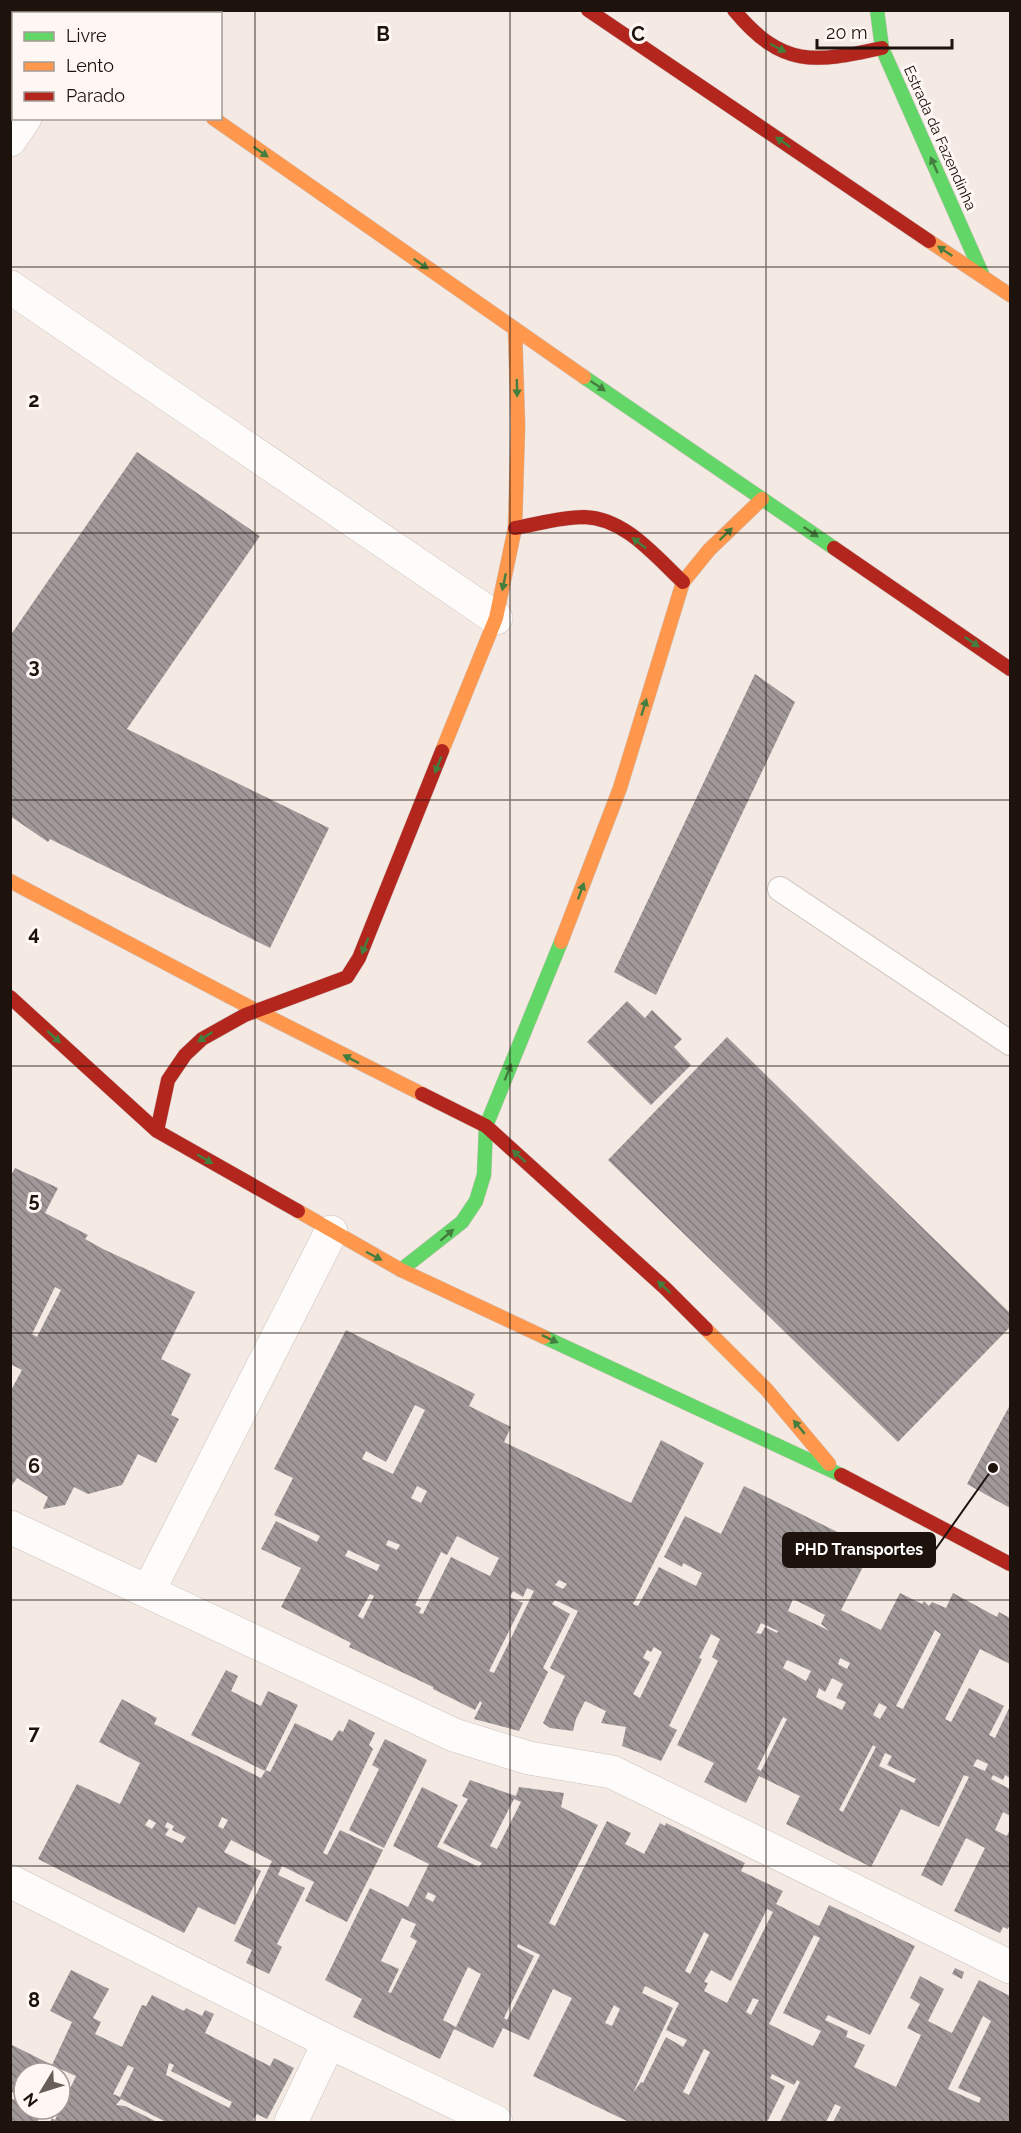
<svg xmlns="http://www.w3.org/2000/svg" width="1021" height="2133" font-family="Raleway,sans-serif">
	<defs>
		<pattern id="building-back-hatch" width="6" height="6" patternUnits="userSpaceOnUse" patternTransform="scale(1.5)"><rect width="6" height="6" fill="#a19899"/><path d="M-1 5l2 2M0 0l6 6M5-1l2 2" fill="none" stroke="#837b7b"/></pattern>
	</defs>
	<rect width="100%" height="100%" fill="#f4e9e3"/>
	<path fill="url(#building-back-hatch)" fill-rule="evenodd" d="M 137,452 L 260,536 L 127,729 L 329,828 L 270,948 L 50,839 L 48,842 L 10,816 L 10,636 Z
		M 755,674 L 795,702 L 656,995 L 614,972 Z
		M 627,1001 L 645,1018 L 652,1010 L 682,1039 L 674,1047 L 691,1065 L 651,1105 L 587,1042 Z
		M 727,1037 L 1010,1313 L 1010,1327 L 898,1442 L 608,1160 Z
		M 15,1168 L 58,1188 L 45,1213 L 88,1235 L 85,1239 L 103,1249 L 195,1292 L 161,1359 L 191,1374 L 171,1415 L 179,1419 L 156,1463 L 138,1454 L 122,1485 L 88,1494 L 74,1487 L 65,1505 L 43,1509 L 48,1497 L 17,1478 L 10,1488 L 10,1392 L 22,1370 L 10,1364 L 10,1177 ZM 55,1287 L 61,1290 L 37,1337 L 32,1334 Z
		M 346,1330 L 475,1394 L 469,1406 L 511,1427 L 504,1442 L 631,1503 L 661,1440 L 704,1463 L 633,1604 L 638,1606 L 659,1567 L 696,1586 L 702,1573 L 683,1563 L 682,1567 L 664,1557 L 685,1516 L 721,1534 L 744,1486 L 872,1549 L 841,1610 L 881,1630 L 900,1593 L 922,1604 L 924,1601 L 929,1606 L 932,1602 L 946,1608 L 953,1593 L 997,1617 L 999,1612 L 1010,1618 L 1010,1664 L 980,1649 L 945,1719 L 951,1722 L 969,1688 L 1004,1706 L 989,1735 L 995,1738 L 1010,1706 L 1010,1778 L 1005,1775 L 1003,1780 L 993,1775 L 991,1779 L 1010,1789 L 1010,1816 L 1003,1812 L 995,1830 L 1007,1836 L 1010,1829 L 1010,1923 L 1008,1929 L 1003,1927 L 1000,1933 L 954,1911 L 985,1848 L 966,1838 L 942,1886 L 921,1875 L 969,1777 L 964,1775 L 939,1827 L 901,1809 L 871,1867 L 786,1824 L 800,1796 L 759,1776 L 746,1803 L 704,1782 L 714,1763 L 677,1745 L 718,1661 L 712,1657 L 720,1639 L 711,1634 L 699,1658 L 702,1659 L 669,1726 L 677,1730 L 661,1761 L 622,1746 L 626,1727 L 601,1723 L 606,1711 L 585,1701 L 576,1719 L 573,1731 L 550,1728 L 543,1723 L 565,1676 L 550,1668 L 578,1611 L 555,1600 L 552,1604 L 570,1614 L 543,1668 L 548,1672 L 519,1731 L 474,1719 L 482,1703 L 480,1701 L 475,1710 L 433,1689 L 433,1684 L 433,1687 L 349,1647 L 351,1643 L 281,1607 L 301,1568 L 261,1549 L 276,1521 L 317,1542 L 320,1536 L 274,1515 L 293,1478 L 274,1469 ZM 415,1405 L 425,1410 L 393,1474 L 362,1459 L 366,1451 L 386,1462 ZM 417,1486 L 427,1491 L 421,1503 L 411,1498 ZM 457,1536 L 499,1558 L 490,1576 L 451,1557 L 423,1614 L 419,1613 L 421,1608 L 415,1605 L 441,1552 L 447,1555 ZM 388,1540 L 400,1545 L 397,1550 L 386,1545 ZM 348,1550 L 380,1565 L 377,1571 L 345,1556 ZM 559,1580 L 567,1584 L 563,1589 L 555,1585 ZM 527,1588 L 534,1591 L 494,1673 L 489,1671 L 523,1603 L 510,1597 L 513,1591 L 523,1597 ZM 370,1594 L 374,1596 L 363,1619 L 358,1616 ZM 793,1599 L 825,1615 L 821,1624 L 830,1631 L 788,1611 ZM 761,1623 L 778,1631 L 777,1633 L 765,1627 L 761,1634 L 756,1633 ZM 935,1630 L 941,1634 L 903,1709 L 896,1706 ZM 654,1647 L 662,1652 L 640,1698 L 633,1694 L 650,1662 L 643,1658 L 647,1650 L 651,1652 ZM 840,1658 L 850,1663 L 847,1669 L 838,1664 ZM 787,1660 L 811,1671 L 806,1681 L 783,1668 ZM 832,1678 L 843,1684 L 836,1698 L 846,1702 L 842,1710 L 816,1697 L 819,1688 L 825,1692 ZM 879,1703 L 887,1707 L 880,1719 L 873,1715 ZM 783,1717 L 787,1719 L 761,1771 L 757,1769 ZM 873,1745 L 876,1747 L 843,1812 L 839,1810 ZM 885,1753 L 892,1756 L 887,1765 L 916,1779 L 914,1783 L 879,1766 ZM 977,1759 L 988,1764 L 985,1771 L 973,1766 Z
		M 1010,1405 L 1010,1508 L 967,1484 Z
		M 226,1670 L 238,1676 L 231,1691 L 261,1706 L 268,1691 L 298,1705 L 265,1771 L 191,1735 Z
		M 122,1699 L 157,1718 L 154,1724 L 261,1778 L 266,1770 L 270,1772 L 295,1723 L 332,1741 L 339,1730 L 343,1732 L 349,1719 L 375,1733 L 369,1745 L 373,1749 L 323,1853 L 327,1855 L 340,1830 L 383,1850 L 347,1922 L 305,1901 L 314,1882 L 282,1866 L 278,1875 L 305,1888 L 277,1944 L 282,1947 L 269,1974 L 246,1963 L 252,1950 L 234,1941 L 272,1861 L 231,1840 L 224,1852 L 261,1871 L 235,1925 L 198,1907 L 184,1933 L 38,1859 L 77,1784 L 120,1804 L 140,1763 L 99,1742 ZM 222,1817 L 228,1820 L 223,1829 L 218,1826 ZM 149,1819 L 156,1823 L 152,1829 L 145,1825 ZM 167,1822 L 174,1826 L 172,1830 L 186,1837 L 182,1843 L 165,1835 L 169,1829 L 165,1827 Z
		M 385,1739 L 427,1760 L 384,1848 L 349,1830 L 379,1769 L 372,1765 Z
		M 470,1780 L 516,1796 L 519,1787 L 564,1793 L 561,1807 L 598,1825 L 549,1923 L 555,1926 L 607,1821 L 631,1833 L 625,1844 L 644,1854 L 660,1823 L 665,1826 L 666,1823 L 745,1863 L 741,1871 L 783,1891 L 776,1904 L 819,1926 L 829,1905 L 915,1946 L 870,2035 L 828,2015 L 825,2020 L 848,2031 L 846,2037 L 865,2045 L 854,2067 L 896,2087 L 921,2035 L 907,2028 L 920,2004 L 910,1998 L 920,1976 L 944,1989 L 928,2021 L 952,2033 L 979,1980 L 1010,1996 L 1010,2122 L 833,2122 L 841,2107 L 835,2104 L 826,2122 L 780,2122 L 800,2082 L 797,2080 L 794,2085 L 772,2074 L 770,2078 L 785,2086 L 767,2122 L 629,2122 L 533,2076 L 572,1998 L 553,1989 L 529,2040 L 503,2028 L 493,2048 L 454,2029 L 440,2059 L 353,2017 L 362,1999 L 325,1980 L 370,1888 L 408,1907 L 429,1864 L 393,1846 L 422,1787 L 458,1805 L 437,1847 L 479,1867 L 482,1863 L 443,1843 L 468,1799 L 462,1796 ZM 514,1799 L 521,1802 L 497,1849 L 490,1846 ZM 428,1892 L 436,1896 L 433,1902 L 425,1898 ZM 767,1909 L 773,1912 L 727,2003 L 704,1991 L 708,1983 L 704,1982 L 711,1970 L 731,1981 ZM 402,1918 L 416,1924 L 410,1937 L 417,1941 L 391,1993 L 388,1992 L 399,1969 L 381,1961 ZM 704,1932 L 709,1935 L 690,1974 L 685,1971 ZM 814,1935 L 820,1938 L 783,2013 L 821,2031 L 813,2046 L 769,2024 ZM 518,1944 L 540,1955 L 507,2020 L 504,2018 L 534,1956 L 517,1947 ZM 468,1967 L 481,1974 L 456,2027 L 443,2020 ZM 645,1986 L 679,2003 L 666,2030 L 687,2040 L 683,2047 L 666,2037 L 643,2083 L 641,2082 L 633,2093 L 673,2008 L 642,1993 ZM 753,1998 L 759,2000 L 751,2015 L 746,2012 ZM 614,2005 L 620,2009 L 612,2026 L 605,2023 ZM 983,2016 L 991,2021 L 958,2088 L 981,2098 L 979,2103 L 948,2089 ZM 704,2049 L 710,2052 L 689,2095 L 683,2092 Z
		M 955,1968 L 964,1972 L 962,1979 L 952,1974 Z
		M 71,1970 L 109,1989 L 93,2018 L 101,2022 L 95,2034 L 122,2047 L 142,2005 L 146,2006 L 152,1995 L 184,2011 L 186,2008 L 202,2016 L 205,2010 L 214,2014 L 205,2033 L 270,2066 L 274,2058 L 294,2068 L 267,2119 L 257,2114 L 253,2120 L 257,2122 L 166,2122 L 121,2099 L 116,2105 L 125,2106 L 157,2122 L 50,2122 L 52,2118 L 55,2120 L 76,2076 L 58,2068 L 55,2073 L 24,2073 L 24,2098 L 10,2091 L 10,2044 L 52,2065 L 72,2022 L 50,2011 ZM 169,2063 L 174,2065 L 171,2071 L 232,2102 L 229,2108 L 166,2075 ZM 128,2065 L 134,2068 L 120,2097 L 113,2094 Z
		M 10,2098 L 24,2104 L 24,2109 L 34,2109 L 42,2113 L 37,2122 L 10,2122 Z"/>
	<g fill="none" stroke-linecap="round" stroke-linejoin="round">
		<g stroke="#cdc2bc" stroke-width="26">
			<path id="lane" d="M 780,889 L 1010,1043"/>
		</g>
		<g stroke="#cdc2bc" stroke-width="34">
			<path id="street" d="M 10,140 L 25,118
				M 10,287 L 496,618
				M 10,1527 L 454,1735 L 529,1758 L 612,1772 L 1010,1967
				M 149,1590 L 331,1232
				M 10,1881 L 329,2042 L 496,2122
				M 291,2122 L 329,2042"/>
		</g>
		<g stroke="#cdc2bc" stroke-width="15">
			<path id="fast" d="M 59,10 L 63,14
				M 877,10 L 882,48 L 983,276
				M 584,377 L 834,548
				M 401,1270 L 462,1222 L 476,1201 L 484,1175 L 486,1126 L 561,942
				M 544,1337 L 841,1475"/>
		</g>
		<g stroke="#cdc2bc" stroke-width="15">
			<path id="slow" d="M 213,118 L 584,377
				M 929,241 L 1010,295
				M 442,751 L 496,618 L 515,528 L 518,425 L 515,330
				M 10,881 L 257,1011 L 422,1094
				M 561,942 L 620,788 L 683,582 L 709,550 L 762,499
				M 298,1211 L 401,1270 L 544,1337
				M 706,1329 L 767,1390 L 829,1464"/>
		</g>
		<g stroke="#cdc2bc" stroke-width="15">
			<path id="jam" d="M 588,10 L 929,241
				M 734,10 C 782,68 814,63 882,48
				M 515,528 C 538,524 561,517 584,517 C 625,518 655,556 683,582
				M 834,548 L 1010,669
				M 10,997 L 157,1131 L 298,1211
				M 422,1094 L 486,1126 L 665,1288 L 706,1329
				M 157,1131 L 168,1080 L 185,1055 L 202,1039 L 245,1015 L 347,977 L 359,958 L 442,751
				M 841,1475 L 1010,1564"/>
		</g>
		<use href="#lane" stroke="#fdfcfb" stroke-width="24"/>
		<use href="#street" stroke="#fdfcfb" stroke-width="33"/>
		<use href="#fast" stroke="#63d668" stroke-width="14"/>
		<use href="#slow" stroke="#ff974d" stroke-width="14"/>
		<use href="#jam" stroke="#b3261e" stroke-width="14"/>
	</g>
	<defs><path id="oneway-solid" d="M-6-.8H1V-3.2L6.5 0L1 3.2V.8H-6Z" transform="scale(1.5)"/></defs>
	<g fill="#447e3f">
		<use href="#oneway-solid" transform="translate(778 48) rotate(28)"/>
		<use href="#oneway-solid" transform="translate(783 142) rotate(-146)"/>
		<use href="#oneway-solid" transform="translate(261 152) rotate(35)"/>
		<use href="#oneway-solid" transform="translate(934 165) rotate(-114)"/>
		<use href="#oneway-solid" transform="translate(945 251) rotate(-146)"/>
		<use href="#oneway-solid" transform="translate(421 264) rotate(35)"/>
		<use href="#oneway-solid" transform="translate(598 386) rotate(34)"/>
		<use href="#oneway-solid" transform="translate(517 388) rotate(89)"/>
		<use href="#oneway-solid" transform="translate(811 532) rotate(34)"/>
		<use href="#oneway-solid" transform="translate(726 534) rotate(-44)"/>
		<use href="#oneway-solid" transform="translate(639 543) rotate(-142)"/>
		<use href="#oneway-solid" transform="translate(504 582) rotate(102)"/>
		<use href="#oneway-solid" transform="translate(972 642) rotate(34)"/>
		<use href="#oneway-solid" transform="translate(644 707) rotate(-73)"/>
		<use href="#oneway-solid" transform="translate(438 765) rotate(112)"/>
		<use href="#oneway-solid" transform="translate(581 891) rotate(-70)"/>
		<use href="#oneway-solid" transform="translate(365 946) rotate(112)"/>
		<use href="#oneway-solid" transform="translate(54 1037) rotate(42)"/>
		<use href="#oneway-solid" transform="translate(205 1037) rotate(146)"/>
		<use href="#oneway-solid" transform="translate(351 1059) rotate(-153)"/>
		<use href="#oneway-solid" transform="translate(508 1072) rotate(-68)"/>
		<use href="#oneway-solid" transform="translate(519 1156) rotate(-138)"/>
		<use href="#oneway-solid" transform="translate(205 1159) rotate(30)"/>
		<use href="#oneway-solid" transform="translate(447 1235) rotate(-41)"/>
		<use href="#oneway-solid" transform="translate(374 1256) rotate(28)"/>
		<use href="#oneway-solid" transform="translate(664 1287) rotate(-137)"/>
		<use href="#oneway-solid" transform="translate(550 1339) rotate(25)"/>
		<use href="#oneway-solid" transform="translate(799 1427) rotate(-130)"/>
	</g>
	<path fill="none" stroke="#1d120c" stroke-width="1.5" stroke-opacity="0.55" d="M 255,10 L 255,2122M 510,10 L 510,2122M 766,10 L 766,2122M 10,267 L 1010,267M 10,533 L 1010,533M 10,800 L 1010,800M 10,1066 L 1010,1066M 10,1333 L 1010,1333M 10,1600 L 1010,1600M 10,1866 L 1010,1866"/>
	<g text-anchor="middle" stroke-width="6" stroke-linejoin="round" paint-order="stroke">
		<g font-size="15" fill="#1d120c" stroke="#fef7f3">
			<text transform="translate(940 138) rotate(66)" y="5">Estrada da Fazendinha</text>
		</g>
	</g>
	<g font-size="20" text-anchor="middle" font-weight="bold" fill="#1d120c" stroke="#fef7f3" stroke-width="6" stroke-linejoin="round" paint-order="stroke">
		<text x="383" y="41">B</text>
		<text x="638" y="41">C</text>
		<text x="34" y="407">2</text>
		<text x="34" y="673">3</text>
		<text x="34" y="940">4</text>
		<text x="34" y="1207">5</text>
		<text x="34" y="1473">6</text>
		<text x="34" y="1740">7</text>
		<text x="34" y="2007">8</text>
	</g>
	<path fill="none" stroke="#1d120c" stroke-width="2" d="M993 1468L935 1550"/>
	<circle fill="#1d120c" stroke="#fef7f3" stroke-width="2" cx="993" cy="1468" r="6"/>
	<rect fill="#1d120c" stroke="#1d120c" stroke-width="2" x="783" y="1533" width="152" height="34" rx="6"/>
	<g font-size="16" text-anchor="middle" font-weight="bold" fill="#fff">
		<text x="859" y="1555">PHD Transportes</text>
	</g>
	<rect width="1021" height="2133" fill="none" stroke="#1d120c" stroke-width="24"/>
	<rect x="12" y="12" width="210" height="108" fill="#fef7f3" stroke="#a49b97" stroke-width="1.5"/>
	<rect x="24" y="32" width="30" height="9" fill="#63d668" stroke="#a49b97" stroke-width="1.5"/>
	<text x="66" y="42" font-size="18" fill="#1d120c">Livre</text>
	<rect x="24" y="62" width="30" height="9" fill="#ff974d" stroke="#a49b97" stroke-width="1.5"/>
	<text x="66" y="72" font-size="18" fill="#1d120c">Lento</text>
	<rect x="24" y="92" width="30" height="9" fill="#b3261e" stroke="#a49b97" stroke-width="1.5"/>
	<text x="66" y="102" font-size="18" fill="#1d120c">Parado</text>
	<g transform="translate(42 2091) rotate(232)"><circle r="28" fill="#fef7f3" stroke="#a49b97" stroke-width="1.5"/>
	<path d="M0-4.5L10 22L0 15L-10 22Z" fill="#685d57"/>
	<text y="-9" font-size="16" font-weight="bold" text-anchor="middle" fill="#1d120c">N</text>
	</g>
	<path d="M817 39v9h135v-9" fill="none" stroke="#1d120c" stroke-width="3"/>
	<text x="826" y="39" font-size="18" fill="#1d120c" stroke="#fef7f3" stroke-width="4.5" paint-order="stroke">20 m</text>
</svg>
